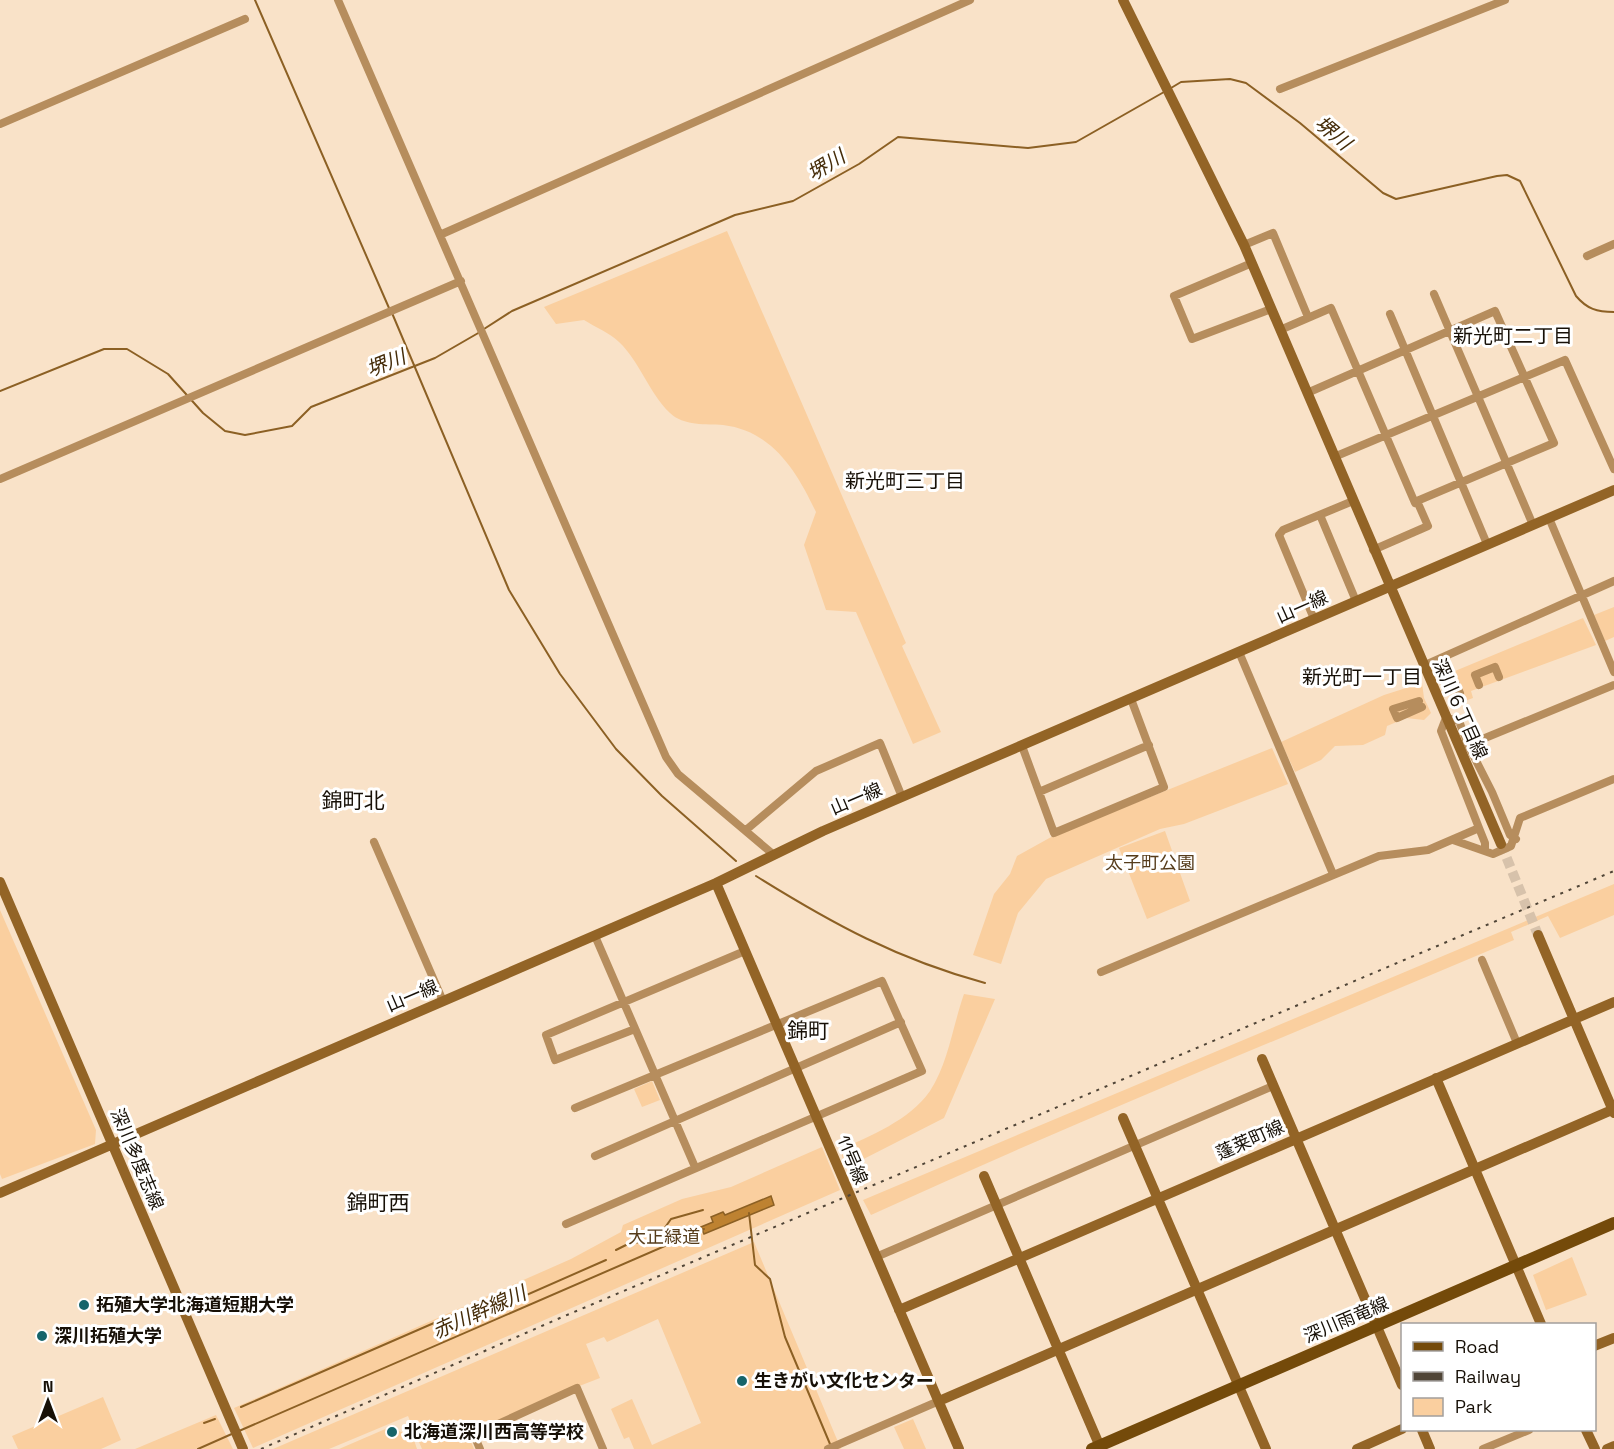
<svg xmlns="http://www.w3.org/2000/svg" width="1614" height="1449" font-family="'Space Grotesk','Noto Sans JP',sans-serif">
	<rect width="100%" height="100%" fill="#f9e2c8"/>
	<path fill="#facf9f" d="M 727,231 L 906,643 L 902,646 L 941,732 L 913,744 L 856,612 L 826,610 L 804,545 L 816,512 C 797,472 773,431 723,425 C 707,424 683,426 670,413 C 649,393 640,362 619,342 C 610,333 595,327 584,320 L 556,324 L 544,307 Z
		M 1614,607 L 1614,637 L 1605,641 L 1594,615 Z
		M 1583,618 L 1596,645 L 1471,691 L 1473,698 L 1454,705 L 1443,676 Z
		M 1422,683 L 1424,698 L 1431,713 L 1424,720 L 1406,718 L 1387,726 L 1385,735 L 1363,745 L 1335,746 L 1321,760 L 1295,772 L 1281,742 L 1384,695 Z
		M 1272,748 L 1288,784 L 1184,824 L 1160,829 L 1046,879 L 1018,913 L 1001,964 L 973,955 L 994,894 L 1010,874 L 1017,856 L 1053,836 Z
		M 1165,831 L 1190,901 L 1147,919 L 1119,848 Z
		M 1614,884 L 1614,915 L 1560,938 L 1548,916 L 1511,932 L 1514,940 C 1300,1031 1083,1118 871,1215 L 863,1200 Z
		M 0,910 L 96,1130 L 95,1144 L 2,1179 L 0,1174 Z
		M 964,994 L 995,999 L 944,1118 L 846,1168 L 840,1150 C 871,1135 909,1121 930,1091 C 948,1064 953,1025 964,994 Z
		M 652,1081 L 660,1100 L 642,1107 L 634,1089 Z
		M 822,1147 L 840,1190 L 253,1448 L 234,1408 L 571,1259 L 621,1232 L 623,1225 L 682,1199 L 731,1187 Z
		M 754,1242 L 841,1449 L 634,1449 L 629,1437 L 624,1439 L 611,1409 L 632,1399 L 652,1445 L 701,1423 L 658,1319 L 607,1342 L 604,1337 L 586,1344 L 600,1378 L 538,1402 L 468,1435 L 474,1449 L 422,1449 L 408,1416 L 329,1449 L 273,1449 Z
		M 1572,1257 L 1587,1295 L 1546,1310 L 1533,1275 Z
		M 103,1397 L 121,1440 L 101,1449 L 18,1449 L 12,1436 Z
		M 216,1415 L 233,1449 L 135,1449 Z
		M 913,1419 L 926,1449 L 904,1449 L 894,1427 Z
		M 390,1427 L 413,1437 L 417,1449 L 339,1449 Z"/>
	<path fill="#be8231" stroke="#8c6024" stroke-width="1.5" d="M 771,1196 L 774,1205 L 704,1234 L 701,1227 L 713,1222 L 711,1217 L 723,1212 L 725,1215 Z"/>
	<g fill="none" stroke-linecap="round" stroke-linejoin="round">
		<path stroke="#8c6024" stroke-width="2" d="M 255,0 L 389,308
			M 1171,88 L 1181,82 L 1230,79 L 1246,83 L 1300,123 L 1383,193 L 1396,199 L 1497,176 L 1507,175 L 1520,181 L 1576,296 C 1587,309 1597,312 1614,312
			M 392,313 L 509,590 L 560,674 L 616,749 L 662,796 L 736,861
			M 484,329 L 512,311 L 735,215 L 793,201 L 859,164 L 898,137 L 1028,148 L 1076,142 L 1164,92
			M 0,391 L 104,349 L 127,349 L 168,374 L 203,413 L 225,431 L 245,435 L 292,426 L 311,407 L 435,358 L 480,332
			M 756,876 C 833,924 897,959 985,983
			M 749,1213 L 755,1265 L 770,1279 L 785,1337 L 830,1444
			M 616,1250 L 630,1243 L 644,1242 L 659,1236 L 671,1219 L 703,1210
			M 499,1307 L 606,1260
			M 241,1407 L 473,1306 L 487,1306
			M 204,1423 L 215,1419
			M 239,1431 L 704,1229
			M 198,1449 L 234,1433"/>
		<path stroke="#d7c2ab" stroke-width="10" stroke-dasharray="10 5" stroke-linecap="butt" d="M 1501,844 L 1538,935"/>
		<path stroke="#b68d5d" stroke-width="8" d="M 338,0 L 666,757 L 678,774 L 774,855
			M 1280,89 L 1505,0
			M 0,124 L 245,19
			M 442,234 L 970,0
			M 1244,245 L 1273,233 L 1308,317
			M 1587,256 L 1614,244
			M 1252,263 L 1174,296 L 1192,339 L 1271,309
			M 1434,294 L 1533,525
			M 1390,314 L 1487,544
			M 1280,330 L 1331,308 L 1415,503 L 1417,501 L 1428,526 L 1373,550
			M 1307,393 L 1495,311 L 1554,443 L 1417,501
			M 1334,457 L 1565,360 L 1614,469
			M 0,479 L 461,281
			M 1320,515 L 1356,601
			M 1549,518 L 1614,672
			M 1314,619 L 1279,535 L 1283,530 L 1353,501
			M 1239,652 L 1333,874
			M 1423,666 L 1614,581
			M 1479,685 L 1475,675 L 1495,667 L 1499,677
			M 1450,687 L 1456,684 L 1460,693
			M 1419,701 L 1393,709 L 1397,718 L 1422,707
			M 1022,746 L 1054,833 L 1164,787 L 1131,699
			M 1039,792 L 1149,745
			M 1479,828 L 1485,843 L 1485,851
			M 746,830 L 816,771 L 880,743 L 902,797
			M 1516,839 L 1510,835 L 1492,792 L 1468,745 L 1614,685
			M 1453,840 L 1493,854 L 1511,846 L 1520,818 L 1614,779
			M 374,842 L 443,1001
			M 595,936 L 695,1167
			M 1482,960 L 1517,1043
			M 1101,972 L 1379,856 L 1428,850 L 1479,828 L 1441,731 L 1446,718 L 1459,721 L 1468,745
			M 635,1029 L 555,1060 L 546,1035 L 745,951
			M 595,1156 L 901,1022
			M 566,1224 L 922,1071 L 882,981 L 575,1108
			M 876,1257 L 1273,1086
			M 480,1449 L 474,1435 L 577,1388 L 603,1449
			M 828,1449 L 939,1401
			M 1483,1449 L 1529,1430"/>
		<path stroke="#936426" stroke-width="10" d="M 1123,0 L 1244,245 L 1501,844
			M 0,882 L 243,1449
			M 716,883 L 959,1449
			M 1538,935 L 1614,1113
			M 1262,1059 L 1402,1385
			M 1436,1078 L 1541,1324
			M 1123,1118 L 1266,1449
			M 984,1176 L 1101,1449
			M 0,1193 L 716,883 L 823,831 L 1614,490
			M 899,1310 L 1614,1002
			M 1594,1346 L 1614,1338
			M 939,1401 L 1614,1109
			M 1422,1430 L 1430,1449
			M 1586,1430 L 1595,1449
			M 1357,1449 L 1402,1429
			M 1607,1449 L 1614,1446"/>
		<path stroke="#744a0a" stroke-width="12" d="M 1092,1449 L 1614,1223"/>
		<path stroke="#504537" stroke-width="2" stroke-dasharray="3 6" stroke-linecap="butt" d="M 261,1449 L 560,1318 L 1614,871"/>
	</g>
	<g fill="#16646a" stroke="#fff" stroke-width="2">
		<circle cx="84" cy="1305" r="6"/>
		<circle cx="42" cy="1336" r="6"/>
		<circle cx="742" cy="1381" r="6"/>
		<circle cx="392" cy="1432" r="6"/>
	</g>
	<g text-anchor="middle" stroke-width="6" stroke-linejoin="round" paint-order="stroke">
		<g font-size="18" fill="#171007" stroke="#fff">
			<text transform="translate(1302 607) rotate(-24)" y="6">山一線</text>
			<text transform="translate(1460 709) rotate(66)" y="6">深川６丁目線</text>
			<text transform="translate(856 799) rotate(-23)" y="6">山一線</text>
			<text transform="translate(412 996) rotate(-23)" y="6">山一線</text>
			<text transform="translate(1250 1140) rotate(-24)" y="6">蓬莱町線</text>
			<text transform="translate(137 1159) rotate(67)" y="6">深川多度志線</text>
			<text transform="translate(852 1160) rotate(67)" y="6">11号線</text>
			<text transform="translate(1346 1320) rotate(-23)" y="6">深川雨竜線</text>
		</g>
		<g font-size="18" fill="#563c1b" stroke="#fff">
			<text x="1150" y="869">太子町公園</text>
			<text x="664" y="1243">大正緑道</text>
		</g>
		<g font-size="18" font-weight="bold" fill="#171007" stroke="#fff" text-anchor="start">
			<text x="96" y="1311">拓殖大学北海道短期大学</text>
			<text x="54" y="1342">深川拓殖大学</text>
			<text x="754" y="1387">生きがい文化センター</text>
			<text x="404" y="1438">北海道深川西高等学校</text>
		</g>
		<g font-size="20" font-style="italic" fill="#452c09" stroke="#fff">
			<text transform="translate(1333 133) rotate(40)" y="7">堺川</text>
			<text transform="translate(826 165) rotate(-32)" y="7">堺川</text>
			<text transform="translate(386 363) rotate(-22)" y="7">堺川</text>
			<text transform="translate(479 1312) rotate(-24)" y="7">赤川幹線川</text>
		</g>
		<g font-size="20" fill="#171007" stroke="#fff">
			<text x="1513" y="343">新光町二丁目</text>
			<text x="905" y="488">新光町三丁目</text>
			<text x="1362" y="684">新光町一丁目</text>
		</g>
		<g font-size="21" fill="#171007" stroke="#fff">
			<text x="353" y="808">錦町北</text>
			<text x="808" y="1038">錦町</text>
			<text x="378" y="1210">錦町西</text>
		</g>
	</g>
	<rect x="1401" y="1323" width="195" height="108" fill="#ffffff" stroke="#a29f9c" stroke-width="1.5"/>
	<rect x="1413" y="1342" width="30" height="9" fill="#744a0a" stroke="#a29f9c" stroke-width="1.5"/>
	<text x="1455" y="1353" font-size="18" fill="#171007">Road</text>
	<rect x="1413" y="1372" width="30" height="9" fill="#504537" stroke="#a29f9c" stroke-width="1.5"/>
	<text x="1455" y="1383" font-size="18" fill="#171007">Railway</text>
	<rect x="1413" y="1398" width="30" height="18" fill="#facf9f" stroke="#a29f9c" stroke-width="1.5"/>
	<text x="1455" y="1413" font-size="18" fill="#171007">Park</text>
	<g transform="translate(48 1401)" stroke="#ffffff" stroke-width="4.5" paint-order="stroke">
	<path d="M0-4.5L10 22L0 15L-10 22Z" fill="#171007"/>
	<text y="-9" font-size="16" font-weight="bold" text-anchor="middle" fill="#171007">N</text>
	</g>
</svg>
